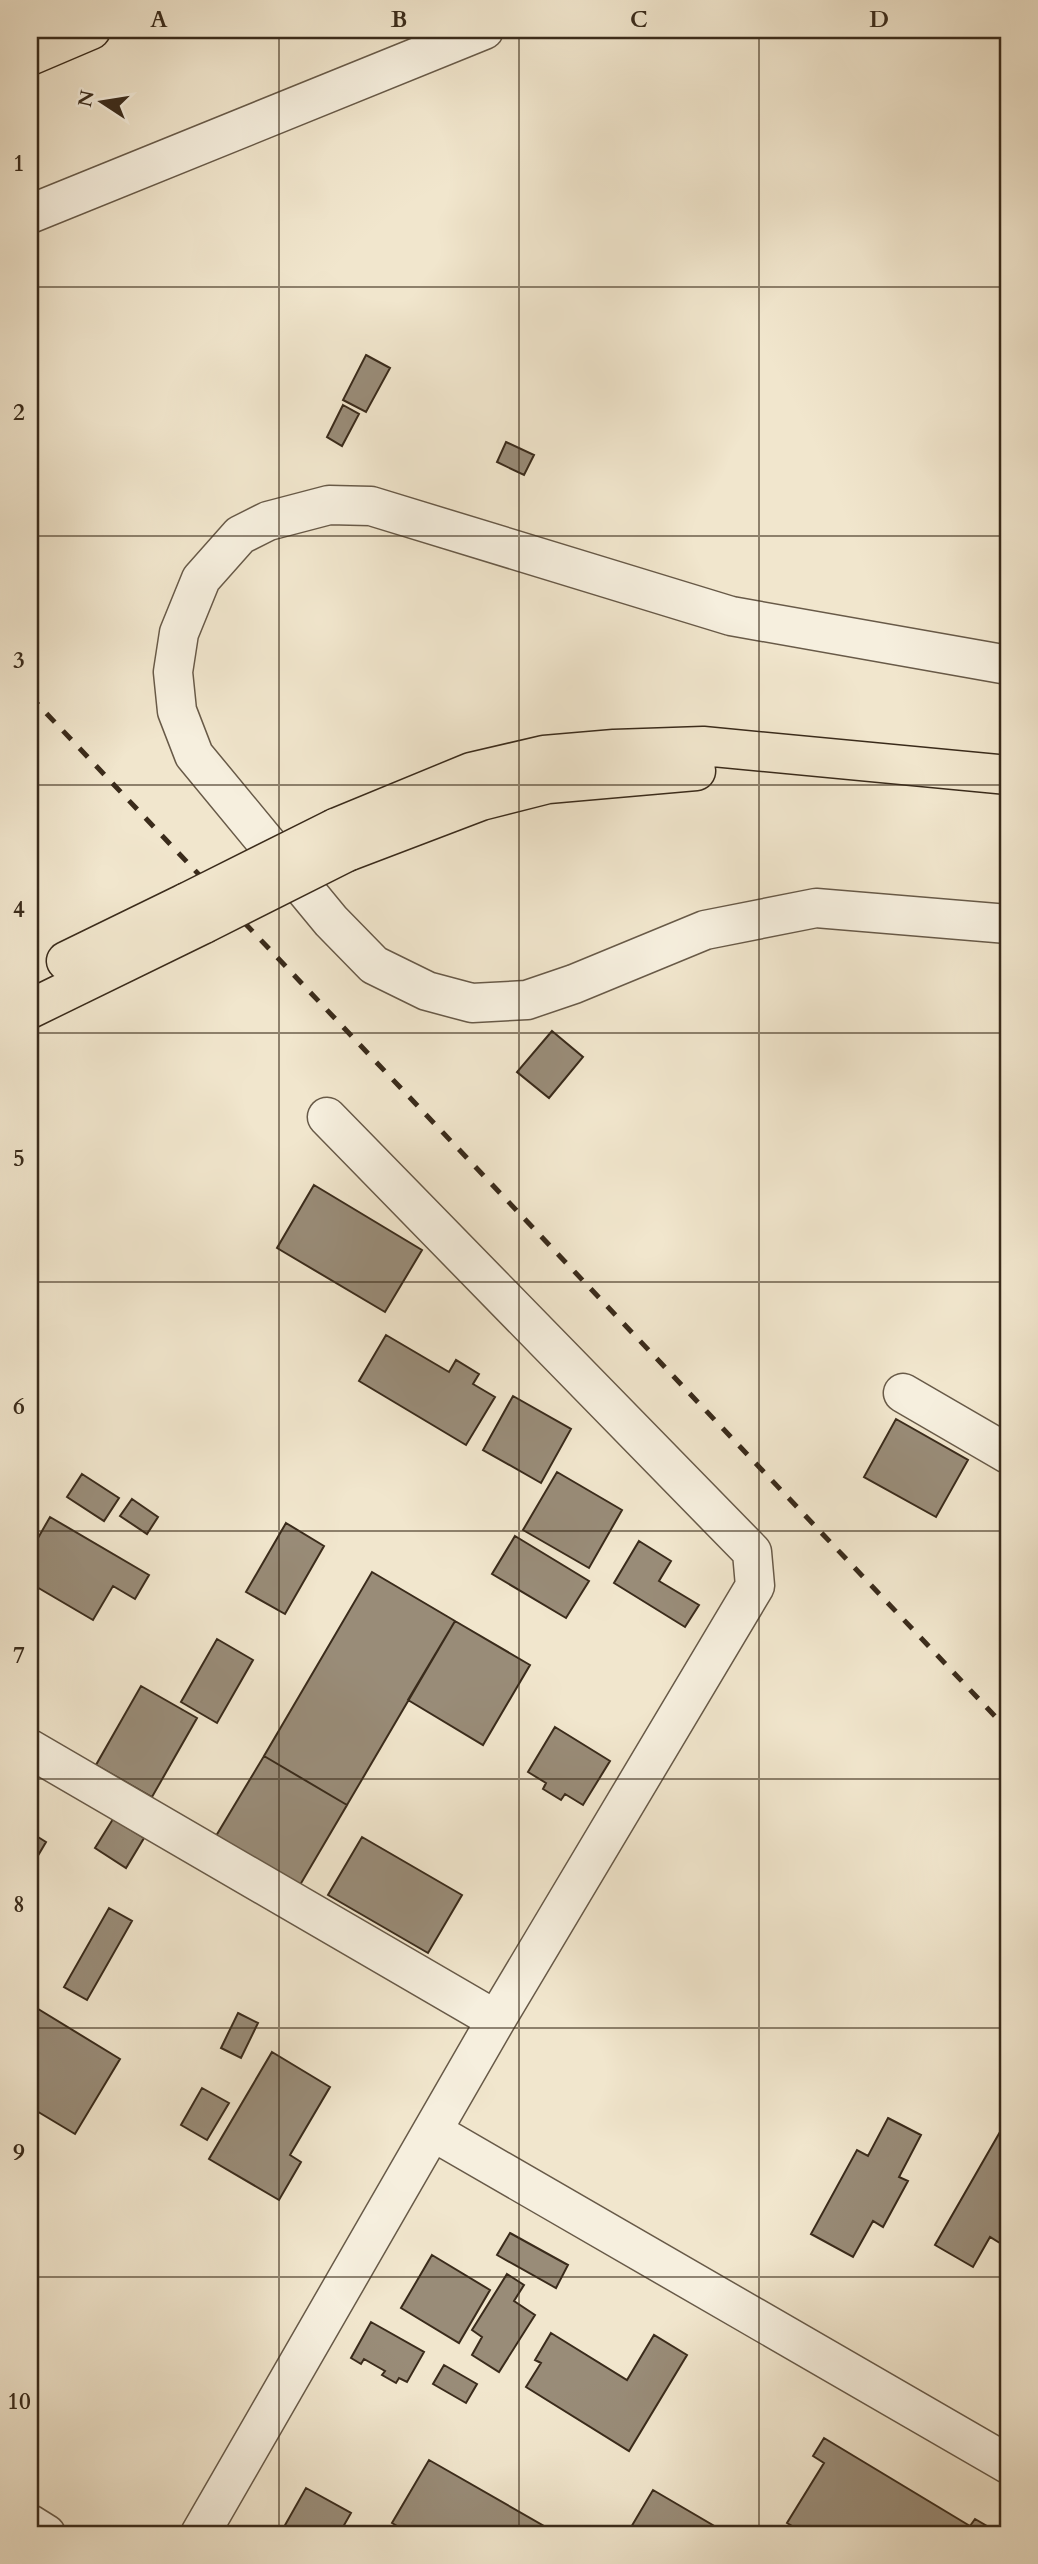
<svg xmlns="http://www.w3.org/2000/svg" width="1038" height="2564" font-family="Cardo,serif">
	<rect width="100%" height="100%" fill="#f1e6cd"/>
	<filter id="stains"><feTurbulence type="fractalNoise" baseFrequency=".00286" numOctaves="4"/><feColorMatrix values="0 0 0 0 .2 0 0 0 0 .09 0 0 0 0 .02 0 0 0 .5 -.17"/></filter>
	<radialGradient id="worn" r=".72"><stop offset=".6" stop-color="#630" stop-opacity="0"/><stop offset="1" stop-color="#630" stop-opacity=".3"/></radialGradient>
	<path fill="#998c78" stroke="#3a2b1b" stroke-width="2" d="M 366,355 L 390,368 L 366,412 L 343,400 Z
		M 343,405 L 359,414 L 342,446 L 327,437 Z
		M 506,442 L 534,455 L 524,475 L 497,462 Z
		M 552,1031 L 583,1057 L 549,1098 L 517,1072 Z
		M 314,1185 L 422,1250 L 385,1312 L 277,1248 Z
		M 386,1335 L 449,1372 L 456,1360 L 479,1374 L 473,1384 L 495,1397 L 466,1445 L 359,1381 Z
		M 513,1396 L 571,1429 L 541,1483 L 483,1450 Z
		M 896,1419 L 968,1460 L 936,1517 L 864,1477 Z
		M 557,1472 L 622,1510 L 589,1568 L 523,1530 Z
		M 82,1474 L 119,1498 L 104,1521 L 67,1497 Z
		M 132,1499 L 158,1517 L 147,1534 L 120,1516 Z
		M 50,1517 L 149,1575 L 135,1599 L 113,1586 L 93,1620 L 30,1583 L 30,1552 Z
		M 286,1523 L 324,1546 L 285,1614 L 246,1592 Z
		M 515,1536 L 589,1581 L 566,1618 L 492,1574 Z
		M 639,1541 L 671,1561 L 659,1581 L 699,1605 L 685,1627 L 614,1583 Z
		M 372,1572 L 455,1621 L 347,1805 L 264,1756 Z
		M 455,1621 L 530,1665 L 483,1745 L 408,1700 Z
		M 217,1639 L 253,1660 L 217,1723 L 181,1702 Z
		M 141,1686 L 197,1718 L 152,1797 L 96,1765 Z
		M 555,1727 L 610,1761 L 583,1805 L 565,1794 L 561,1800 L 543,1789 L 546,1783 L 528,1772 Z
		M 264,1756 L 347,1805 L 300,1885 L 216,1836 Z
		M 113,1819 L 144,1838 L 126,1868 L 95,1848 Z
		M 30,1832 L 46,1842 L 30,1869 Z
		M 362,1837 L 462,1895 L 428,1953 L 328,1895 Z
		M 109,1908 L 132,1921 L 87,2000 L 64,1987 Z
		M 30,2004 L 120,2059 L 75,2134 L 30,2107 Z
		M 238,2013 L 258,2023 L 241,2058 L 221,2048 Z
		M 272,2052 L 330,2087 L 290,2155 L 301,2162 L 279,2200 L 209,2159 Z
		M 202,2088 L 229,2103 L 207,2140 L 181,2125 Z
		M 888,2118 L 921,2135 L 899,2177 L 908,2181 L 883,2227 L 873,2221 L 853,2257 L 811,2234 L 857,2150 L 868,2156 Z
		M 1008,2118 L 1008,2248 L 990,2237 L 973,2267 L 935,2245 Z
		M 510,2233 L 568,2265 L 556,2288 L 497,2255 Z
		M 432,2255 L 490,2290 L 459,2343 L 401,2308 Z
		M 507,2274 L 524,2285 L 514,2301 L 535,2315 L 499,2372 L 472,2355 L 482,2337 L 472,2330 Z
		M 371,2322 L 424,2352 L 407,2382 L 399,2378 L 396,2383 L 382,2375 L 385,2371 L 364,2359 L 361,2364 L 351,2358 Z
		M 551,2333 L 627,2380 L 654,2335 L 687,2355 L 629,2451 L 526,2387 L 541,2363 L 535,2360 Z
		M 444,2365 L 477,2384 L 466,2403 L 433,2384 Z
		M 824,2438 L 970,2526 L 975,2519 L 999,2533 L 806,2534 L 787,2523 L 824,2463 L 813,2456 Z
		M 429,2460 L 558,2534 L 411,2534 L 392,2523 Z
		M 306,2488 L 351,2513 L 339,2534 L 280,2534 Z
		M 653,2490 L 728,2534 L 627,2534 Z"/>
	<g fill="none" stroke-linecap="round" stroke-linejoin="round">
		<g stroke="#685a48" stroke-width="41">
			<path id="street" d="M 30,214 L 484,30
				M 1008,665 L 731,616 L 371,506 L 329,505 L 268,521 L 240,535 L 201,579 L 179,633 L 173,672 L 177,711 L 194,755 L 331,921 L 374,965 L 427,991 L 472,1003 L 527,1000 L 574,984 L 705,930 L 816,908 L 1008,924
				M 903,1393 L 1008,1454
				M 30,1749 L 496,2020
				M 432,2131 L 1008,2464
				M 30,2524 L 46,2534
				M 200,2534 L 496,2020 L 755,1586 L 752,1552 L 327,1117"/>
		</g>
		<g stroke="#3a2b1b" stroke-width="41">
			<path id="highway" d="M 30,56 L 91,30
				M 335,828 L 471,772 L 544,755 L 614,749 L 703,746 L 1008,775
				M 347,852 L 481,801 L 548,784 L 696,771
				M 66,961 L 187,902
				M 30,1009 L 204,924"/>
		</g>
		<use href="#street" stroke="#f6efde" stroke-width="38"/>
		<use href="#highway" stroke="#f1e6cd" stroke-width="38"/>
		<path stroke="#3a2b1b" stroke-width="5" stroke-dasharray="12 12" stroke-linecap="butt" d="M 30,696 L 1008,1730"/>
		<g stroke="#3a2b1b" stroke-width="41" stroke-linecap="butt">
			<path id="highway-bridge" d="M 187,902 L 335,828
				M 204,924 L 347,852"/>
		</g>
		<use href="#highway-bridge" stroke="#f1e6cd" stroke-width="38"/>
	</g>
	<path fill="none" stroke="#3a2b1b" stroke-width="2" stroke-opacity="0.55" d="M 279,30 L 279,2534M 519,30 L 519,2534M 759,30 L 759,2534M 30,287 L 1008,287M 30,536 L 1008,536M 30,785 L 1008,785M 30,1033 L 1008,1033M 30,1282 L 1008,1282M 30,1531 L 1008,1531M 30,1779 L 1008,1779M 30,2028 L 1008,2028M 30,2277 L 1008,2277"/>
	<rect width="1038" height="2564" fill="none" stroke="#f1e6cd" stroke-width="77"/>
	<g transform="translate(102 102) rotate(282)" stroke="#f6efde" stroke-width="5" paint-order="stroke">
	<path d="M0-5L12 26L0 18L-12 26Z" fill="#3a2b1b"/>
	<text y="-10" font-size="19" font-weight="bold" text-anchor="middle" fill="#3a2b1b">N</text>
	</g>
	<rect x="38" y="38" width="962" height="2488" fill="none" stroke="#3a2b1b" stroke-width="2.5"/>
	<g font-size="23" text-anchor="middle" font-weight="bold" fill="#3a2b1b">
		<text x="159" y="27">A</text>
		<text x="399" y="27">B</text>
		<text x="639" y="27">C</text>
		<text x="879" y="27">D</text>
		<text x="19" y="171">1</text>
		<text x="19" y="420">2</text>
		<text x="19" y="668">3</text>
		<text x="19" y="917">4</text>
		<text x="19" y="1166">5</text>
		<text x="19" y="1414">6</text>
		<text x="19" y="1663">7</text>
		<text x="19" y="1912">8</text>
		<text x="19" y="2160">9</text>
		<text x="19" y="2409">10</text>
	</g>
	<rect width="100%" height="100%" filter="url(#stains)"/>
	<rect width="100%" height="100%" fill="url(#worn)"/>
</svg>
